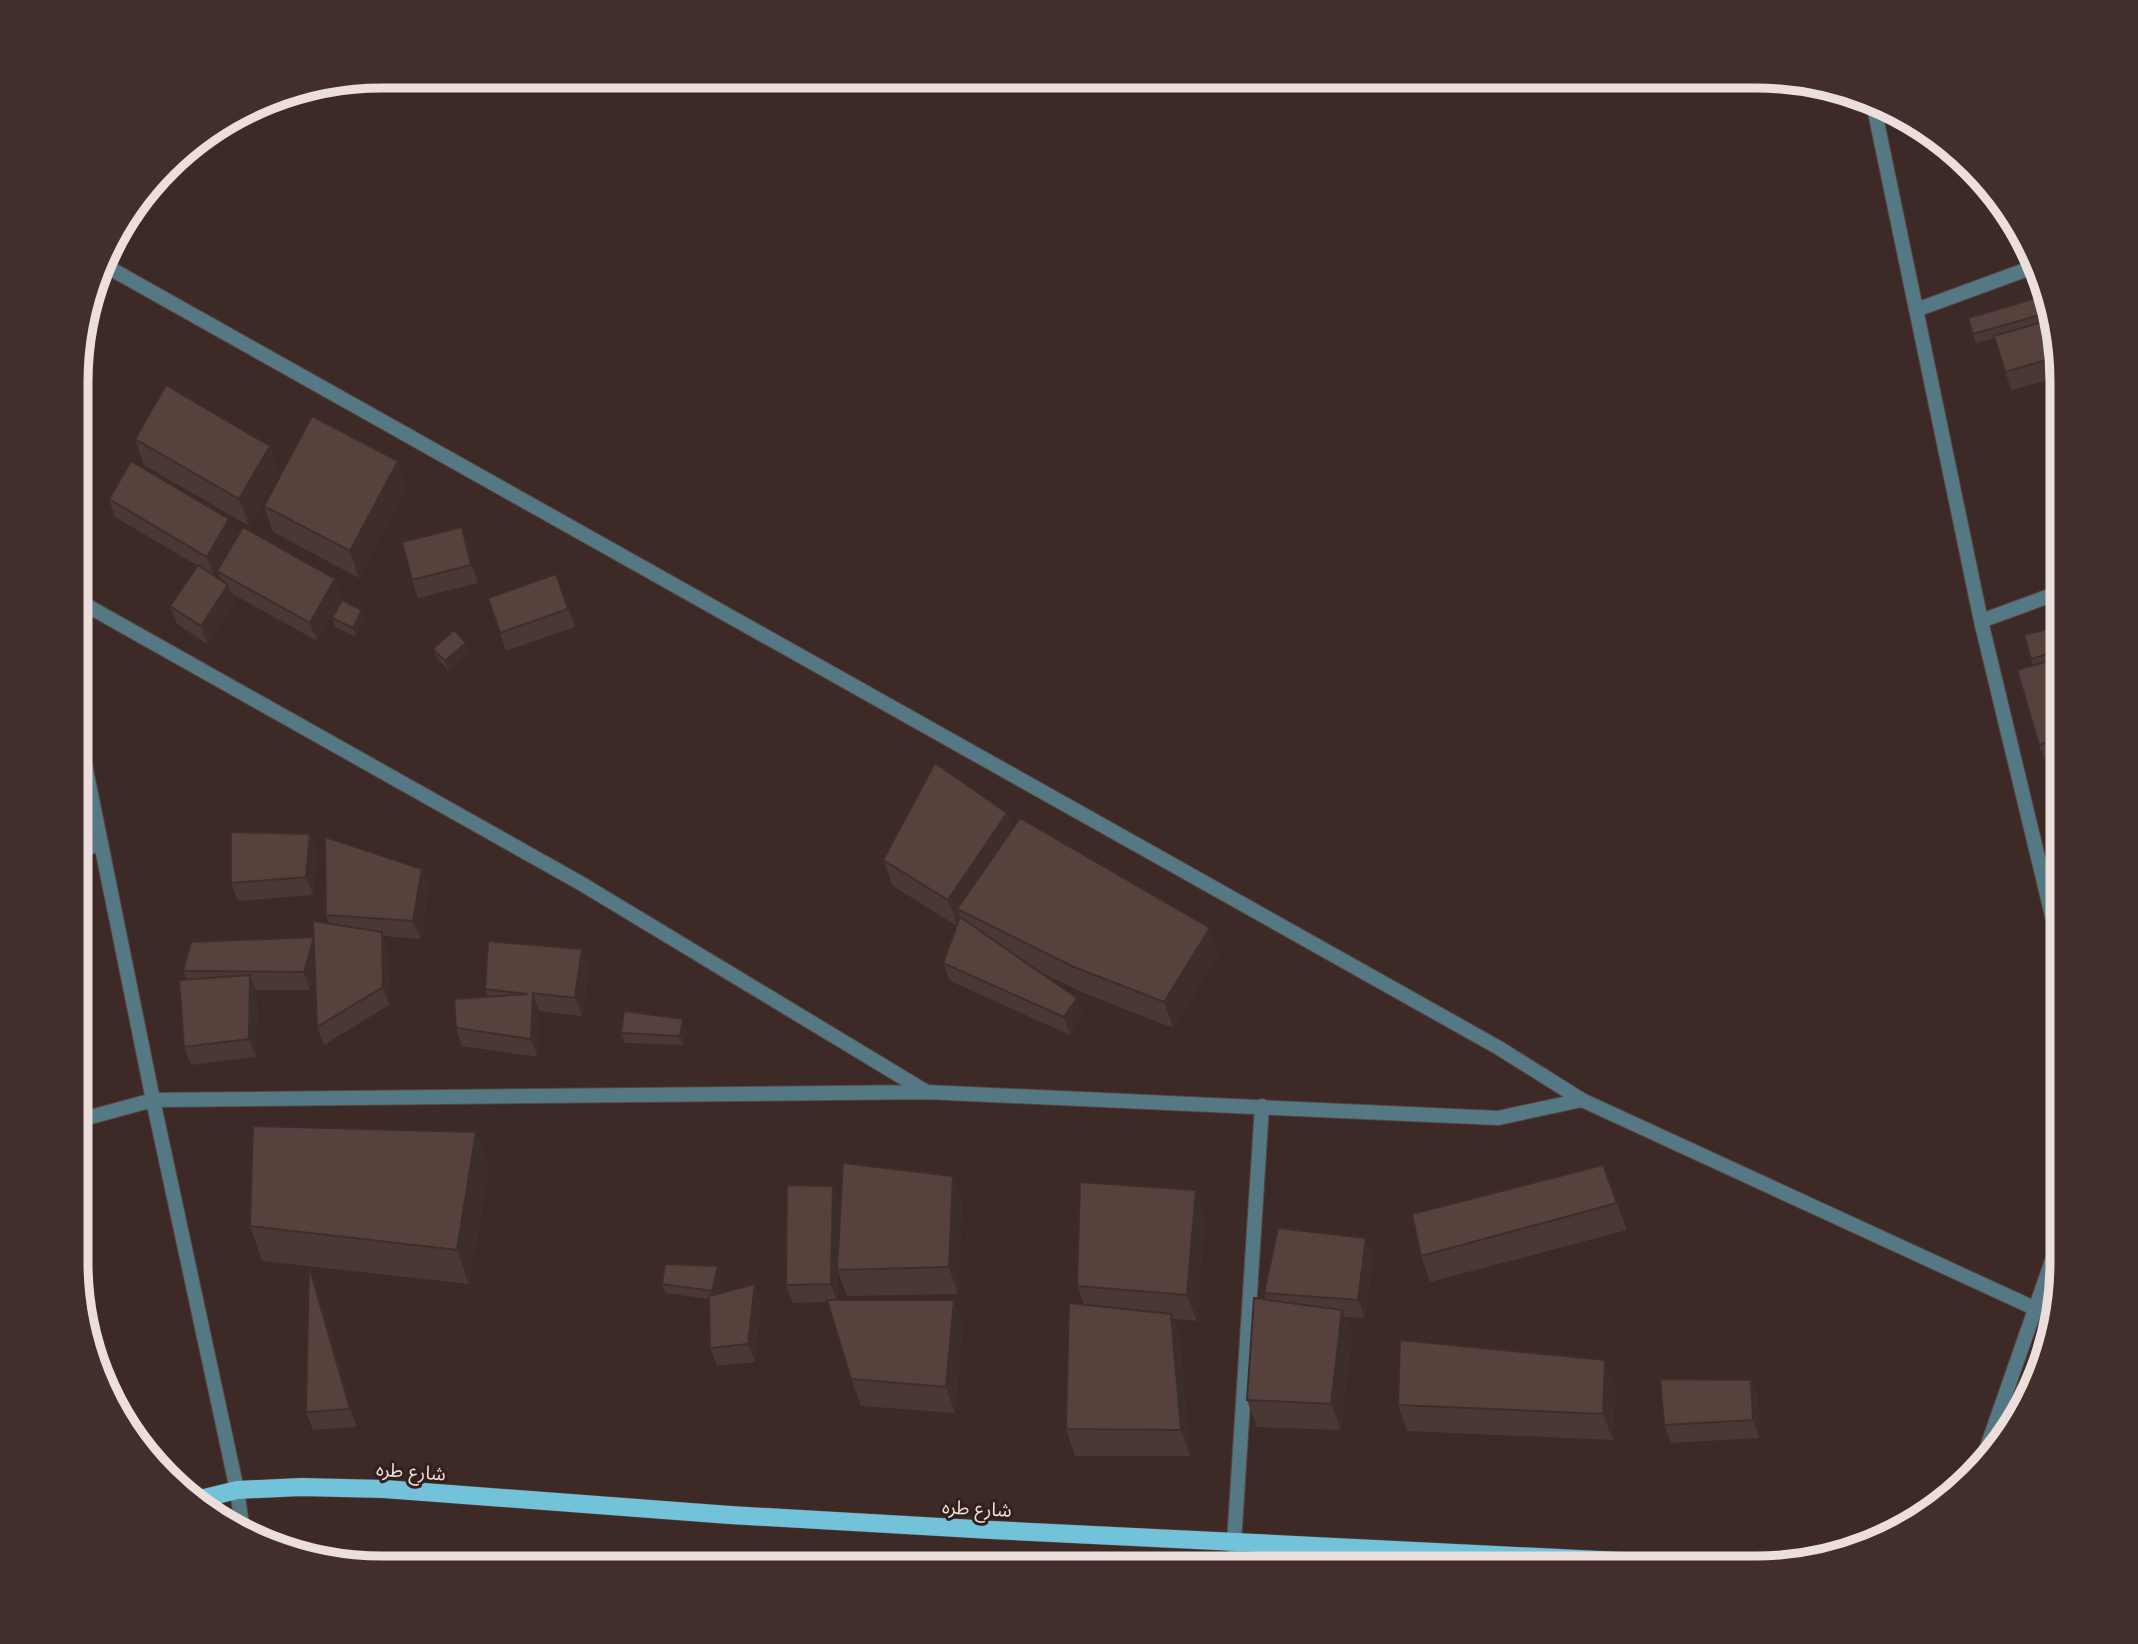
<svg xmlns="http://www.w3.org/2000/svg" width="2138" height="1644" font-family="'Libre Baskerville','Noto Sans Arabic',serif">
	<rect width="100%" height="100%" fill="#3d2925"/>
	<g fill="none" stroke-linecap="round" stroke-linejoin="round">
		<g stroke="#594642" stroke-width="16">
			<path id="minor" d="M 1872,98 L 1981,621 L 2062,957
				M 104,265 L 1499,1048 L 1582,1100 L 2036,1309
				M 1916,310 L 2036,266
				M 77,600 L 582,884 L 925,1091
				M 1981,621 L 2063,591
				M 77,725 L 153,1100 L 237,1490
				M 77,851 L 101,844
				M 2045,879 L 2062,873
				M 76,1121 L 153,1100 L 926,1092 L 1498,1118 L 1582,1100
				M 1979,1470 L 2062,1232
				M 1237,1569 L 1234,1543 L 1262,1106"/>
		</g>
		<g stroke="#594642" stroke-width="16">
			<path id="tertiary" d="M 237,1490 L 243,1532"/>
		</g>
		<g stroke="#594642" stroke-width="19">
			<path id="primary" d="M 192,1501 L 237,1490 L 301,1487 L 384,1489 L 730,1515 L 992,1530 L 1761,1568"/>
		</g>
		<use href="#minor" stroke="#547984" stroke-width="14"/>
		<use href="#tertiary" stroke="#547984" stroke-width="14"/>
		<use href="#primary" stroke="#72c2d9" stroke-width="18"/>
	</g>
	<path fill="#4b3834" d="M 2043,296 L 2062,376 L 2011,390 L 1995,338 L 1976,343 L 1968,318 Z
		M 135,439 L 280,472 L 249,526 L 144,465 Z
		M 398,461 L 407,488 L 359,578 L 273,532 L 264,506 Z
		M 109,499 L 236,536 L 213,575 L 200,567 L 221,580 L 217,571 L 342,597 L 317,641 L 231,593 L 235,603 L 207,644 L 177,624 L 170,606 L 198,566 L 115,517 Z
		M 462,527 L 468,545 L 478,583 L 418,598 L 412,580 Z
		M 556,574 L 575,627 L 506,651 L 488,598 Z
		M 362,610 L 365,619 L 356,637 L 335,627 L 332,618 Z
		M 2054,637 L 2061,660 L 2059,661 L 2063,670 L 2062,758 L 2046,763 L 2039,745 L 2033,666 L 2031,659 Z
		M 466,643 L 469,652 L 449,671 L 437,658 L 433,649 Z
		M 1007,813 L 1012,828 L 1219,955 L 1173,1028 L 1084,993 L 1036,970 L 1084,1016 L 1070,1035 L 950,981 L 943,963 L 957,926 L 893,886 L 883,860 Z
		M 317,852 L 313,895 L 238,901 L 231,883 Z
		M 422,869 L 429,887 L 420,939 L 383,936 L 388,950 L 389,1005 L 324,1045 L 317,1027 L 315,973 L 310,990 L 256,990 L 257,993 L 256,1057 L 191,1065 L 184,1047 L 187,980 L 183,971 L 313,937 L 329,923 L 326,915 Z
		M 582,949 L 589,967 L 582,1016 L 539,1011 L 538,1057 L 462,1046 L 456,1028 L 488,997 L 485,989 Z
		M 687,1028 L 684,1045 L 625,1043 L 621,1033 Z
		M 476,1132 L 489,1166 L 469,1284 L 262,1261 L 250,1226 Z
		M 76,1156 L 83,1174 L 91,1204 L 76,1207 Z
		M 1603,1165 L 1627,1230 L 1430,1282 L 1421,1256 Z
		M 962,1202 L 958,1294 L 847,1296 L 838,1272 L 837,1300 L 963,1326 L 955,1413 L 861,1406 L 851,1379 L 828,1302 L 793,1303 L 786,1285 L 840,1204 L 839,1243 Z
		M 1205,1216 L 1197,1321 L 1173,1319 L 1180,1340 L 1190,1456 L 1075,1456 L 1066,1429 L 1084,1304 L 1077,1286 Z
		M 1366,1238 L 1373,1256 L 1365,1318 L 1345,1317 L 1352,1336 L 1341,1430 L 1257,1427 L 1247,1400 L 1266,1299 L 1264,1293 Z
		M 78,1262 L 89,1307 L 83,1308 L 76,1283 Z
		M 309,1266 L 316,1284 L 357,1427 L 313,1430 L 306,1412 Z
		M 718,1266 L 721,1275 L 717,1294 L 761,1301 L 755,1362 L 717,1366 L 710,1348 L 709,1299 L 666,1293 L 662,1284 Z
		M 1751,1380 L 1758,1398 L 1759,1438 L 1671,1443 L 1664,1425 Z
		M 1615,1386 L 1613,1440 L 1407,1431 L 1398,1405 Z"/>
	<path fill="#3d2e2b" d="M 270,446 L 280,472 L 249,526 L 239,499 Z
		M 398,461 L 407,488 L 359,578 L 350,551 Z
		M 229,519 L 236,536 L 213,575 L 207,557 Z
		M 462,527 L 468,545 L 478,583 L 471,565 Z
		M 335,579 L 342,597 L 317,641 L 310,623 Z
		M 228,585 L 235,603 L 207,644 L 201,626 Z
		M 362,610 L 365,619 L 356,637 L 353,628 Z
		M 466,643 L 469,652 L 449,671 L 445,661 Z
		M 1007,813 L 1017,840 L 957,909 L 962,921 L 958,927 L 948,900 Z
		M 310,834 L 317,852 L 313,895 L 306,877 Z
		M 422,869 L 429,887 L 420,939 L 413,921 Z
		M 1210,928 L 1219,955 L 1173,1028 L 1164,1002 Z
		M 382,932 L 388,950 L 389,1005 L 383,987 Z
		M 314,937 L 320,955 L 310,990 L 304,972 Z
		M 582,949 L 589,967 L 582,1016 L 575,998 Z
		M 250,975 L 257,993 L 256,1057 L 249,1039 Z
		M 533,993 L 539,1011 L 538,1057 L 531,1039 Z
		M 1077,998 L 1084,1016 L 1070,1035 L 1064,1017 Z
		M 683,1019 L 687,1028 L 684,1045 L 680,1036 Z
		M 476,1132 L 489,1166 L 469,1284 L 457,1250 Z
		M 77,1156 L 83,1174 L 91,1204 L 84,1186 Z
		M 953,1176 L 962,1202 L 958,1294 L 949,1267 Z
		M 833,1186 L 840,1204 L 837,1302 L 831,1284 Z
		M 1196,1190 L 1205,1216 L 1197,1321 L 1187,1295 Z
		M 1366,1238 L 1373,1256 L 1365,1318 L 1358,1300 Z
		M 76,1258 L 78,1262 L 89,1307 L 83,1289 L 76,1263 Z
		M 309,1266 L 316,1284 L 357,1427 L 350,1409 Z
		M 718,1266 L 721,1275 L 715,1300 L 712,1291 Z
		M 755,1284 L 761,1301 L 755,1362 L 748,1344 Z
		M 954,1300 L 963,1326 L 955,1413 L 946,1387 Z
		M 1342,1310 L 1352,1336 L 1341,1430 L 1331,1404 Z
		M 1171,1314 L 1180,1340 L 1190,1456 L 1181,1430 Z
		M 1605,1360 L 1615,1386 L 1613,1440 L 1603,1414 Z
		M 1751,1380 L 1758,1398 L 1759,1438 L 1753,1420 Z"/>
	<path fill="#57413d" stroke="#3d2e2b" stroke-width="2" d="M 2043,296 L 2047,313 L 1973,334 L 1968,318 Z
		M 2049,320 L 2057,357 L 2005,372 L 1994,336 Z
		M 166,385 L 270,446 L 239,499 L 135,439 Z
		M 312,416 L 398,461 L 350,551 L 264,506 Z
		M 131,461 L 229,519 L 207,557 L 109,499 Z
		M 243,527 L 335,579 L 310,623 L 217,571 Z
		M 462,527 L 471,565 L 412,580 L 402,542 Z
		M 198,565 L 228,585 L 201,626 L 170,606 Z
		M 556,574 L 568,609 L 500,633 L 488,598 Z
		M 342,600 L 362,610 L 353,628 L 332,618 Z
		M 2051,628 L 2057,651 L 2031,659 L 2024,635 Z
		M 454,630 L 466,643 L 445,661 L 433,649 Z
		M 2058,658 L 2063,672 L 2062,738 L 2039,745 L 2017,670 Z
		M 935,763 L 1007,813 L 948,900 L 883,860 Z
		M 1020,818 L 1210,928 L 1164,1002 L 1074,967 L 957,909 Z
		M 231,832 L 310,834 L 306,877 L 231,883 Z
		M 325,837 L 422,869 L 413,921 L 326,915 Z
		M 960,917 L 1077,998 L 1064,1017 L 943,963 Z
		M 313,921 L 382,932 L 383,987 L 317,1027 Z
		M 314,937 L 304,972 L 183,971 L 191,942 Z
		M 488,941 L 582,949 L 575,998 L 533,993 L 531,1039 L 456,1028 L 454,999 L 528,994 L 485,989 Z
		M 250,975 L 249,1039 L 184,1047 L 179,980 Z
		M 624,1011 L 683,1019 L 680,1036 L 621,1033 Z
		M 253,1126 L 476,1132 L 457,1250 L 250,1226 Z
		M 76,1156 L 84,1186 L 76,1188 Z
		M 843,1163 L 953,1176 L 949,1267 L 837,1270 Z
		M 1603,1165 L 1617,1203 L 1421,1256 L 1412,1214 Z
		M 1080,1182 L 1196,1190 L 1187,1295 L 1077,1286 Z
		M 787,1185 L 833,1186 L 831,1284 L 786,1285 Z
		M 1278,1228 L 1366,1238 L 1358,1300 L 1264,1293 Z
		M 76,1263 L 83,1289 L 78,1290 L 76,1283 Z
		M 665,1264 L 718,1266 L 712,1291 L 662,1284 Z
		M 309,1266 L 350,1409 L 306,1412 Z
		M 755,1284 L 748,1344 L 710,1348 L 709,1296 Z
		M 1254,1298 L 1342,1310 L 1331,1404 L 1247,1400 Z
		M 827,1300 L 954,1300 L 946,1387 L 851,1379 Z
		M 1069,1303 L 1171,1314 L 1181,1430 L 1066,1429 Z
		M 1400,1340 L 1605,1360 L 1603,1414 L 1398,1405 Z
		M 1660,1379 L 1751,1380 L 1753,1420 L 1664,1425 Z"/>
	<g text-anchor="middle" stroke-width="6" stroke-linejoin="round" paint-order="stroke">
		<g font-size="19" fill="#ecdedb" stroke="#33201c">
			<text transform="translate(411 1471) rotate(4)" y="7">شارع طره</text>
			<text transform="translate(977 1508) rotate(3)" y="7">شارع طره</text>
		</g>
	</g>
	<path d="M0 0H2138V1644H0ZM382 88H1756A294 294 0 0 1 2050 382V1262A294 294 0 0 1 1756 1556H382A294 294 0 0 1 88 1262V382A294 294 0 0 1 382 88Z" fill="#422f2b" fill-rule="evenodd"/>
	<path fill="none" stroke="#ecdedb" stroke-width="9" d="M382 88H1756A294 294 0 0 1 2050 382V1262A294 294 0 0 1 1756 1556H382A294 294 0 0 1 88 1262V382A294 294 0 0 1 382 88Z"/>
</svg>
